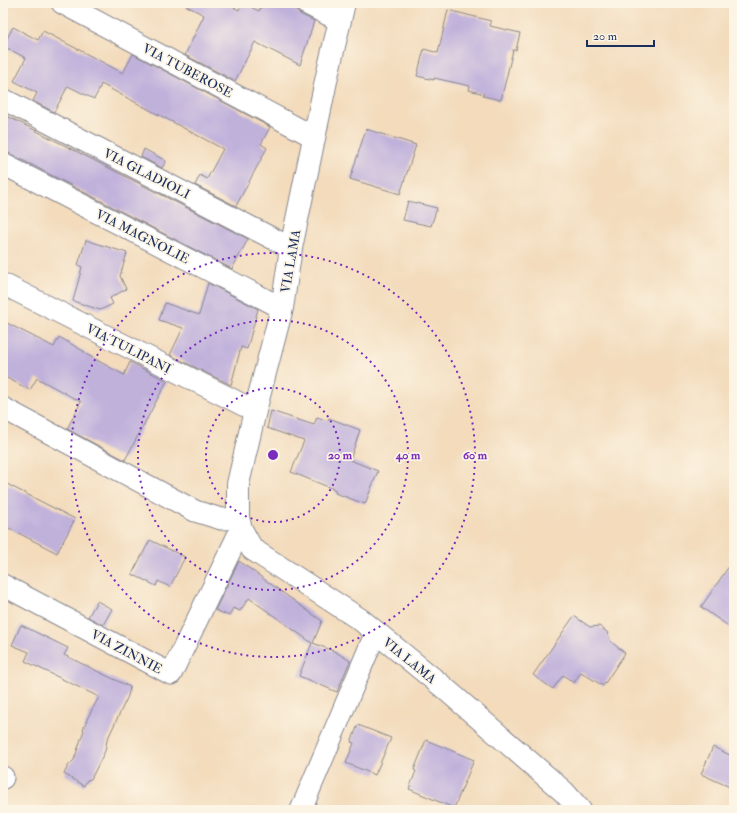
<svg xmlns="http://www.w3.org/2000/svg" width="737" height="813" font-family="'IM FELL Double Pica',serif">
	<rect width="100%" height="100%" fill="#fcf5e5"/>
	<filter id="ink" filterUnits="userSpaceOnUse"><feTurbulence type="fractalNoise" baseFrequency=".025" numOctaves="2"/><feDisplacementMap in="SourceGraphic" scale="8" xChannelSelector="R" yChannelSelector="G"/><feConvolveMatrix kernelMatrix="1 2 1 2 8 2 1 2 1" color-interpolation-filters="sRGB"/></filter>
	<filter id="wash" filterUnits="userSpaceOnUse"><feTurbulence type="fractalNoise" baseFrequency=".012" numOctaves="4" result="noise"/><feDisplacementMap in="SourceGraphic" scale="16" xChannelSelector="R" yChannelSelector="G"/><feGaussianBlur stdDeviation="0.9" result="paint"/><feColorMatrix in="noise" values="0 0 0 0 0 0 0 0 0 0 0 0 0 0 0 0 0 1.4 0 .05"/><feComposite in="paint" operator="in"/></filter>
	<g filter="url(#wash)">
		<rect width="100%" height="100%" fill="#f3dbbc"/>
		<g id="blocks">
			<path fill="#c0b1db" d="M 181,3 L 226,3 L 239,10 L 242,3 L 259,11 L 263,3 L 287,3 L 294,6 L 295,10 L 300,14 L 314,21 L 300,65 L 255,42 L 235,81 L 185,55 L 204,15 Z
				M 448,10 L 491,21 L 490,26 L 520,33 L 516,50 L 513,50 L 501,100 L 483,96 L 484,94 L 469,90 L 470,86 L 434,78 L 434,80 L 417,76 L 424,49 L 438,53 Z
				M 13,27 L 38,40 L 43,31 L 123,73 L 133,54 L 270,127 L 261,144 L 267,148 L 236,206 L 195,185 L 200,175 L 207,179 L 223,149 L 103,85 L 101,84 L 99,90 L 94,99 L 68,86 L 54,112 L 33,101 L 37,93 L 14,81 L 26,58 L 3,46 Z
				M 3,114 L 248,239 L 232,269 L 3,150 Z
				M 366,129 L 416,145 L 400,194 L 350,179 Z
				M 144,149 L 166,161 L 162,168 L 141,157 Z
				M 408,201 L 437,208 L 431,226 L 403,220 Z
				M 86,240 L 127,253 L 120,276 L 126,289 L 110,298 L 113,304 L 100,310 L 73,301 L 82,267 L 78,265 Z
				M 208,283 L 258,309 L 247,349 L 241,347 L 231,385 L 170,355 L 183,328 L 159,320 L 165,303 L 199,315 Z
				M 3,321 L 54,347 L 59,337 L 85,352 L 84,353 L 124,375 L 130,362 L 167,381 L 125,460 L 67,429 L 81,402 L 37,378 L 30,390 L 3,376 Z
				M 271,411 L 314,425 L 317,417 L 328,421 L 329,418 L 360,430 L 350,460 L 378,471 L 365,504 L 335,493 L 336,490 L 291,472 L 304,441 L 267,428 Z
				M 3,482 L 75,519 L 57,553 L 3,525 Z
				M 150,540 L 185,557 L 170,587 L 158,581 L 156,586 L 132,574 Z
				M 734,559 L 734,630 L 701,607 Z
				M 239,561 L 322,621 L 313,643 L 336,652 L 350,661 L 337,692 L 299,676 L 312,643 L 249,598 L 240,611 L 233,608 L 229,616 L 215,610 Z
				M 97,601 L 112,609 L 103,625 L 88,617 Z
				M 574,616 L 590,627 L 599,626 L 607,632 L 610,641 L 625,653 L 603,686 L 581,672 L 574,683 L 563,675 L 553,689 L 533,675 Z
				M 21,625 L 68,648 L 64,655 L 130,687 L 128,696 L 107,740 L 105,751 L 91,779 L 87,780 L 84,786 L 64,774 L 68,766 L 74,760 L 84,730 L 83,729 L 89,715 L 99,697 L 25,661 L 29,652 L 12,645 Z
				M 358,725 L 391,738 L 375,775 L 346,763 L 354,743 L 351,742 Z
				M 426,740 L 474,760 L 454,808 L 409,789 L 416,771 L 414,770 Z
				M 713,747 L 734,757 L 734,789 L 701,774 Z"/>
		</g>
	</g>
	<g filter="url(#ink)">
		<use href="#blocks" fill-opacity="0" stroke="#87858d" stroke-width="1"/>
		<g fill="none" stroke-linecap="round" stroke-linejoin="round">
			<g stroke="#87858d" stroke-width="23">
				<path id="street" d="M 62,3 L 314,137
					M 305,3 L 340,21
					M 3,99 L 291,248
					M 3,164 L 282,308
					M 3,284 L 255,411
					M 3,408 L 195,511 L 221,519 L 238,518
					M 3,585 L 171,674 L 241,529
					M 3,778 L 3,777
					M 301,810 L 376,632"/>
			</g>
			<g stroke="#87858d" stroke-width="24">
				<path id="secondary" d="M 344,3 L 327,76 L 291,248 L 282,308 L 255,411 L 238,484 L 238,518 L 241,529 L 252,549 L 361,620 L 442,686 L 564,792 L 580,810"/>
			</g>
			<use href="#street" stroke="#fff" stroke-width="21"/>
			<use href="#secondary" stroke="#fff" stroke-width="22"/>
		</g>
	</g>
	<g fill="none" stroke="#7b2cbf" stroke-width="2" stroke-dasharray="2 4">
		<circle cx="273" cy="455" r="67"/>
		<circle cx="273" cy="455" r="135"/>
		<circle cx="273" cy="455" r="202"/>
	</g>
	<g text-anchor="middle" stroke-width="3.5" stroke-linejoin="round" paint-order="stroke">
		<g font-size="13" fill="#1b2f5e" stroke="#fcf5e5">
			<text transform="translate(188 70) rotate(28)" y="5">VIA TUBEROSE</text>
			<text transform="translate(147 173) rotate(27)" y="5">VIA GLADIOLI</text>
			<text transform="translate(143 236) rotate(27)" y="5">VIA MAGNOLIE</text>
			<text transform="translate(290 261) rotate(-80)" y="5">VIA LAMA</text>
			<text transform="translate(129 348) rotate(27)" y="5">VIA TULIPANI</text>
			<text transform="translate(127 651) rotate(28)" y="5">VIA ZINNIE</text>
			<text transform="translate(410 660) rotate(39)" y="5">VIA LAMA</text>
		</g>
	</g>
	<circle cx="273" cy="455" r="6" fill="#7b2cbf" stroke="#fcf5e5" stroke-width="2"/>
	<g font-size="12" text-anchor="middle" font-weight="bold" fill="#7b2cbf" stroke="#fcf5e5" stroke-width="3.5" stroke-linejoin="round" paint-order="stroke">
		<text x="340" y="459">20 m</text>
		<text x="408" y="459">40 m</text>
		<text x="475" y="459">60 m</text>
	</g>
	<rect width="737" height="813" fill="none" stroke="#fcf5e5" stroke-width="16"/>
	<path d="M587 40v6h67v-6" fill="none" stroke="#1b2f5e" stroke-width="2"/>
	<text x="593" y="40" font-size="12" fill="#1b2f5e" stroke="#fcf5e5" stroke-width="3" paint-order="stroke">20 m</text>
</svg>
